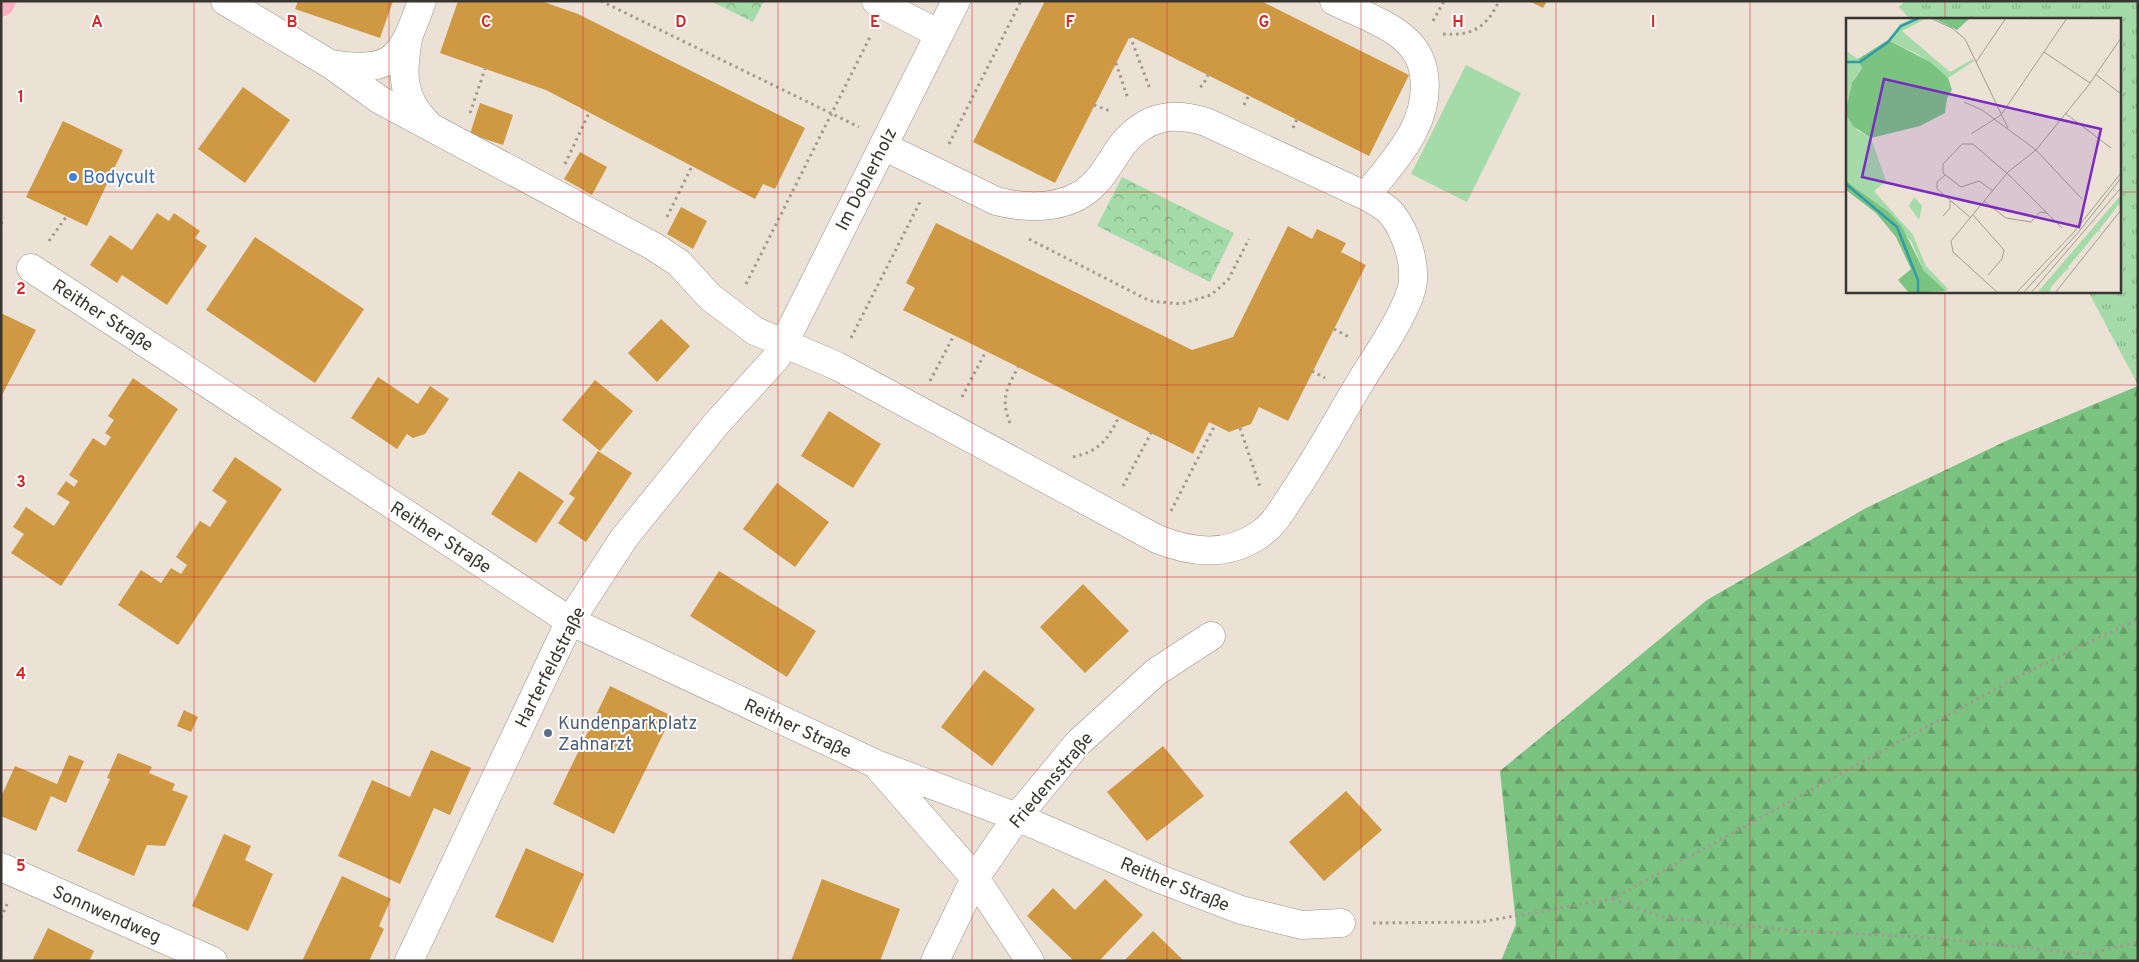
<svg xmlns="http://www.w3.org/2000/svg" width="2139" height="962" font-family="Overpass,sans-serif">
	<defs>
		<pattern id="grass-tufts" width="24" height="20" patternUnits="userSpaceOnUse" patternTransform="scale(1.25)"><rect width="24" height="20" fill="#a4dba8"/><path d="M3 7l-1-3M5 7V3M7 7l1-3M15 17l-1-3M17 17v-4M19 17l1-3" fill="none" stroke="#87b289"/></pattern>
		<pattern id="forest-firs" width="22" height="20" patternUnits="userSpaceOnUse" patternTransform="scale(1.25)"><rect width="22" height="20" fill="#7ac380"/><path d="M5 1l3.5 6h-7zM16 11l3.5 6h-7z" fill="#659f69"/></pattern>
		<pattern id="park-crowns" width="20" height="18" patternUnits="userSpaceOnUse" patternTransform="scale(1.25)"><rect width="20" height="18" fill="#a4dba8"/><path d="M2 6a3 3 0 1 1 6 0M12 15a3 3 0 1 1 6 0" fill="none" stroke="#87b289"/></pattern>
	</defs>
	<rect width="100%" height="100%" fill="#ebe1d4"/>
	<path fill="url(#grass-tufts)" d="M 1905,1 L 2138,1 L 2138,385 L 2088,291 L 2120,291 L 2120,19 L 1910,19 L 1899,7 Z"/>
	<path fill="url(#forest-firs)" d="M 2138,386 L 2138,961 L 1501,961 L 1516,924 L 1500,771 L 1707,600 L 1866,508 L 2006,441 Z"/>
	<path fill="url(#park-crowns)" d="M 710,1 L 764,1 L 753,22 Z
		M 1122,177 L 1234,233 L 1210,282 L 1097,226 Z"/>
	<path fill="#a4dba8" d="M 1466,65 L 1521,93 L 1467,202 L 1411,174 Z"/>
	<path fill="#cf9944" d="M 298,1 L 393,1 L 380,38 L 295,9 Z
		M 458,1 L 541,1 L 578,14 L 805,128 L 775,189 L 763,184 L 755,199 L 546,90 L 440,53 Z
		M 1045,1 L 1261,1 L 1409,75 L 1369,156 L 1130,36 L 1055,183 L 973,142 Z
		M 1529,1 L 1547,1 L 1543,8 Z
		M 243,87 L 290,120 L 245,183 L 198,149 Z
		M 480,103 L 513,115 L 503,145 L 470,134 Z
		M 63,121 L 123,150 L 87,226 L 26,197 Z
		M 580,152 L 607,167 L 592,195 L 564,179 Z
		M 681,207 L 707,221 L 693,249 L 667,234 Z
		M 157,213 L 169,221 L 174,213 L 200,231 L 195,238 L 207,246 L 167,305 L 122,275 L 117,283 L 90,265 L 110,235 L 132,250 Z
		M 936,223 L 1192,350 L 1233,337 L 1288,226 L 1312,239 L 1317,229 L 1346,243 L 1341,252 L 1366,265 L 1288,421 L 1259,407 L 1251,424 L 1229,432 L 1209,422 L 1193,454 L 903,310 L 915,288 L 906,283 Z
		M 255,237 L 364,309 L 315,383 L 206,310 Z
		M 1,313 L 36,330 L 1,397 Z
		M 661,319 L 690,346 L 657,382 L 628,353 Z
		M 378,377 L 418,404 L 430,386 L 449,399 L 425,434 L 413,438 L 407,434 L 397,449 L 351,418 Z
		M 133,378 L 178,409 L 61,586 L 11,553 L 24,534 L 13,527 L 26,507 L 54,526 L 70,502 L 57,494 L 66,481 L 74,487 L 78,481 L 69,475 L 93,438 L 105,446 L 111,437 L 105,433 L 114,420 L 108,416 Z
		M 595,380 L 633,411 L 600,451 L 562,420 Z
		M 829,411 L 881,444 L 853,488 L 801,456 Z
		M 598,451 L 632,473 L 586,542 L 558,523 L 575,498 L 569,494 Z
		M 235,457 L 282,489 L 178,645 L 118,605 L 141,570 L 161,583 L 171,568 L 181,574 L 187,565 L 176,557 L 200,521 L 210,527 L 227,501 L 212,491 Z
		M 519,471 L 564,501 L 536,543 L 491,514 Z
		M 777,483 L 829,522 L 795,567 L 743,529 Z
		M 719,571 L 816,631 L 787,677 L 690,616 Z
		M 1083,584 L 1129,631 L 1085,673 L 1040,627 Z
		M 984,670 L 1035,709 L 992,766 L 941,727 Z
		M 610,686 L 672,716 L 614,834 L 553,804 Z
		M 184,710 L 198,717 L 191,732 L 177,726 Z
		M 1163,746 L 1204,796 L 1147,841 L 1107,792 Z
		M 431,750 L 471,768 L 450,815 L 434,808 L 400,884 L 338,856 L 372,780 L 410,797 Z
		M 118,753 L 152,767 L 149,773 L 175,784 L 172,790 L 188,796 L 165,846 L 147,845 L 134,876 L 77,851 L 110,779 L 107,778 Z
		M 69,755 L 84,761 L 66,803 L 51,796 L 36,831 L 1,816 L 1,797 L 15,766 L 57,784 Z
		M 1346,791 L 1382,830 L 1324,881 L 1289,842 Z
		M 224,834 L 251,846 L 245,860 L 273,874 L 248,931 L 192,906 Z
		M 526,848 L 584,874 L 553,943 L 495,917 Z
		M 342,876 L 391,899 L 379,926 L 384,929 L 369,961 L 302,961 Z
		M 822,879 L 900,909 L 880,961 L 791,961 Z
		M 1105,879 L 1143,915 L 1099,961 L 1074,961 L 1027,916 L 1053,888 L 1075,910 Z
		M 48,928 L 94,951 L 89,961 L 32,961 Z
		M 1153,931 L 1184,961 L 1124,961 Z"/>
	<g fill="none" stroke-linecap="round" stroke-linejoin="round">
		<g stroke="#9b9286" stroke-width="29">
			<path id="street" d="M 225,1 L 330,64 L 380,100 L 653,246 L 679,263 L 710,297 L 755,331 L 837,366 L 1157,539 C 1192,553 1226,557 1259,535 C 1274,525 1282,510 1292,495 C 1317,458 1338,419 1361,381 C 1376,356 1394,332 1405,306 C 1410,296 1414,284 1413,273 C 1413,254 1402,223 1388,210 C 1382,205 1373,200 1366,196 L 1206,122 C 1173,112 1147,115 1123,144 C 1112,158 1105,175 1091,187 C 1066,210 1026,209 996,201 L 883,146
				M 876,1 L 939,34
				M 1334,1 C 1354,11 1377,19 1396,32 C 1412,43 1422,57 1424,75 C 1431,124 1394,160 1366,196
				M 408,39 C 402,72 401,98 427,123
				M 331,64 C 395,74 402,57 422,1
				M 31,268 L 570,621 L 876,764 L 1017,817 L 1160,879 L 1241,910 L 1302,925 L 1341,923
				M 878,767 L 975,878 L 1030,961
				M 1,867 L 213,961
				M 409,961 L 570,621 L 624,538 L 717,423 L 777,357 L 956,1
				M 935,961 L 975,878 L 1017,817 L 1078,743 L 1156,672 L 1211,636"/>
		</g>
		<g stroke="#fff" stroke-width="29">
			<path id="primary" d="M 1,3 L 2,1"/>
		</g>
		<path stroke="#a29a91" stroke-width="3" stroke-dasharray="2.5 4" stroke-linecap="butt" d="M 601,1 L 859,127
			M 1433,21 L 1444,1
			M 1443,34 C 1472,36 1486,28 1499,1
			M 1130,36 L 1150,89
			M 1116,63 L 1128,99
			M 1200,87 L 1203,85 L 1208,75
			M 1094,105 L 1110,111
			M 1244,105 L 1249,95
			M 470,113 L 485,69
			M 1293,128 L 1297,119
			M 949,144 L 1021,1
			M 565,164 L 589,113
			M 667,217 L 692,166
			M 1,224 L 4,218
			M 1029,239 L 1150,301 L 1181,304 L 1211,295 L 1228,280 L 1249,239
			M 49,241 L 66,217
			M 746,284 L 871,35
			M 1334,329 L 1351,338
			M 851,338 L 921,200
			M 1312,371 L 1325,378
			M 930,381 L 954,335
			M 962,397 L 986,351
			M 1010,423 C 1000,398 1007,389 1018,367
			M 1240,428 L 1260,487
			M 1073,457 C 1100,451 1107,440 1119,417
			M 1123,486 L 1151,433
			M 1171,511 L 1215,425
			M 1613,899 L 1665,918 L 1800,931 L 1921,937 L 2086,954 L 2138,942
			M 1,918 L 7,904
			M 1373,923 L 1480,922 L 1612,899 L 2023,674 L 2138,619"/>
		<use href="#street" stroke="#fff" stroke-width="28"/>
		<use href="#primary" stroke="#fdb0c3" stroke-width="28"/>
	</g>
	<path fill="none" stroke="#d62828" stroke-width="1" stroke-opacity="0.55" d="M 194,1 L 194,961M 389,1 L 389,961M 583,1 L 583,961M 778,1 L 778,961M 972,1 L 972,961M 1167,1 L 1167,961M 1361,1 L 1361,961M 1556,1 L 1556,961M 1750,1 L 1750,961M 1945,1 L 1945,19M 1,192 L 1848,192M 2120,192 L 2138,192M 1945,291 L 1945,961M 1,385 L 2138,385M 1,577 L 2138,577M 1,770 L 2138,770"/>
	<circle fill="#3f7fe0" stroke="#fff" stroke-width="2" cx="73" cy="177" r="5"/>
	<circle fill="#5c6f8a" stroke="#fff" stroke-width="2" cx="548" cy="733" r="5"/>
	<g text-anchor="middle" stroke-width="4" stroke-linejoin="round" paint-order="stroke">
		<g font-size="18" fill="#366cbe" stroke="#fff" text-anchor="start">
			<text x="83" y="183">Bodycult</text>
		</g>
		<g font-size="18" fill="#393530" stroke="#fff">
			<text transform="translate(866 179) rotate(-63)" y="6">Im Doblerholz</text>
			<text transform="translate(103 315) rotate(33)" y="6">Reither Straße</text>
			<text transform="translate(441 537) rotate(33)" y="6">Reither Straße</text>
			<text transform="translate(550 667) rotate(-63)" y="6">Harterfeldstraße</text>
			<text transform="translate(798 728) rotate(25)" y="6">Reither Straße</text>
			<text transform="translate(1051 780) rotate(-50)" y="6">Friedensstraße</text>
			<text transform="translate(1175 884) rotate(22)" y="6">Reither Straße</text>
			<text transform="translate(107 914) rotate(24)" y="6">Sonnwendweg</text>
		</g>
		<g font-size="18" fill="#4e5e75" stroke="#fff" text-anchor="start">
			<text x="558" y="729">Kundenparkplatz<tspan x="558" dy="21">Zahnarzt</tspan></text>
		</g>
	</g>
	<g transform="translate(1846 18)">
		<rect width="275" height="275" fill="#ebe1d4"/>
		<path d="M 68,0 L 81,0 L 56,13 L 104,54 L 127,41 L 128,43 L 102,60 L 73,37 L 42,22 L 54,6 ZM 0,33 L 12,41 L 16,49 L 6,65 L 1,87 L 11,112 L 25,120 L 40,163 L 28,173 L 67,217 L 80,248 L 102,271 L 100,273 L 78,253 L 65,223 L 33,187 L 0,163 ZM 275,177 L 275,188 L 272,187 L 253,212 L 255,214 L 252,213 L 222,249 L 223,252 L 221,251 L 205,269 L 204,275 L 191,275 Z" fill="#a4dba8"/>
		<path d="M 87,0 L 124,0 L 111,12 ZM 42,22 L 84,44 L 102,60 L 106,72 L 101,80 L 99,95 L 74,108 L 25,120 L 7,108 L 0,96 L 1,87 L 6,65 L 16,50 L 12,41 ZM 0,163 L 44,195 L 56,209 L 78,253 L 100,273 L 63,275 L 52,262 L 65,251 L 50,219 L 30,195 L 0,172 Z" fill="#7ac380"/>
		<path d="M 68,179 L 76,188 L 73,202 L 63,188 Z" fill="#a4dba8"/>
		<path fill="none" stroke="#2f9ca7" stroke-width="2.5" d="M 0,44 L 14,44 L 42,24 L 55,8 L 73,0M 0,166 L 51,209 L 72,262 L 72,275"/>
		<path fill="none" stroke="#a49c92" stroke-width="1" d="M 84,0 L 106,10 L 119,21 L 162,110M 198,34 L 244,65M 130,44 L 160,0M 249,56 L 275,76M 118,84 L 136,92 L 190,132 L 236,181M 219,95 L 265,130M 125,116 L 155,97 L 221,0M 99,157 L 91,164 L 91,171 L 125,200M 147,173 L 133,163 L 115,169 L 97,155 L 97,146 L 116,126 L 127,126 L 164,158 L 216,210M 138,183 L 160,200 L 185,204 L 194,194 L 201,195M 127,197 L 158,232 L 156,241 L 142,257M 97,198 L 104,190 L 104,183M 152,275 L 107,234 L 105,223 L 162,154 L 190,132 L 242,68 L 275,20M 170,275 L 228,214 L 275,155M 177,275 L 231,216 L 275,160M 185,275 L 275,170M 209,275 L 275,192"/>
		<path fill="#7b2cbf" fill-opacity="0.15" stroke="#7b2cbf" stroke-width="2.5" d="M 38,61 L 255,111 L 233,209 L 16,159 Z"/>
		<rect width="275" height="275" fill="none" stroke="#393530" stroke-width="2.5"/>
	</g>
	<g font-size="16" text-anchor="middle" font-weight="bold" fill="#d62828" stroke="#fff" stroke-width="4" stroke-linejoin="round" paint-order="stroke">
		<text x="97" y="27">A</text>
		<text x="292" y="27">B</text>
		<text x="486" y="27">C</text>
		<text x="681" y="27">D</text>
		<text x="875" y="27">E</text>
		<text x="1070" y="27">F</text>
		<text x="1264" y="27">G</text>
		<text x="1458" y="27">H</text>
		<text x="1653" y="27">I</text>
		<text x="21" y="102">1</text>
		<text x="21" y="294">2</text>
		<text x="21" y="487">3</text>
		<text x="21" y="679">4</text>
		<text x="21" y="871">5</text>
	</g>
	<rect width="2139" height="962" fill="none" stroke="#393530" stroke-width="5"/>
</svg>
